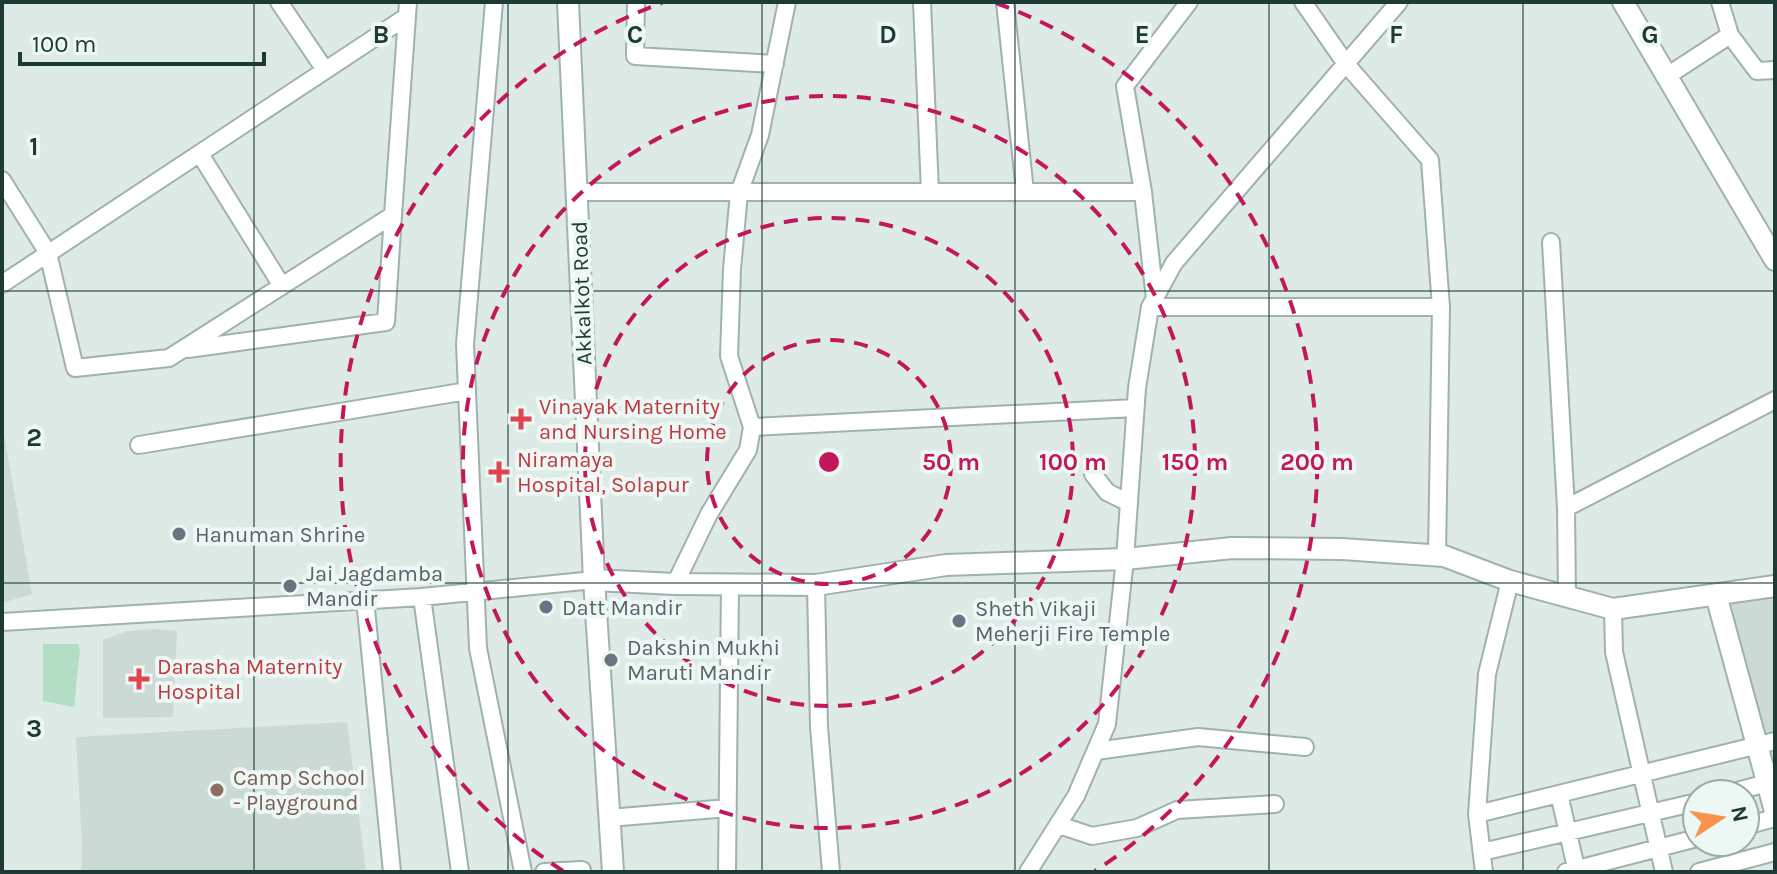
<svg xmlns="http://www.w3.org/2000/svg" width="1777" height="874" font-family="Karla,sans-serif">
	<rect width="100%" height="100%" fill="#ddeae6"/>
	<path fill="#cbdad5" d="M 2,423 L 32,594 L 2,603 Z
		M 1775,586 L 1775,808 L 1716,595 Z
		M 157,629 L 177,631 L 173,717 L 103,718 L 103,640 L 127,631 Z
		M 347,722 L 366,872 L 81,872 L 82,843 L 76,737 Z"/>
	<path fill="#b4ddc6" d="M 43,644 L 78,644 L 80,650 L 74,707 L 43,701 Z"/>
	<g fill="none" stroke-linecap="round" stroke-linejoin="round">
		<g stroke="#a0b2ae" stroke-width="20">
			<path id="minor" d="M 279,2 L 325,70
				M 494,2 L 465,344 L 478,648 L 523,872
				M 636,2 L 635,56 L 775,64
				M 922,2 L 930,192
				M 1005,2 L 1025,192
				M 1303,2 L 1346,64 L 1430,160 L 1441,307
				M 1720,2 L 1730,35 L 1757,71 L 1775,70
				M 1667,76 L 1730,35
				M 200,154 L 282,286
				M 2,180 L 48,253 L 75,368 L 169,358 L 393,215 L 408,2
				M 577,192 L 1143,192
				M 1551,242 L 1566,508 L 1567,597
				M 2,284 L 406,17
				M 1155,299 L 1143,192 L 1125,86 L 1189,2
				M 1150,307 L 1441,307 L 1437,556
				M 188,349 L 386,322 L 393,215
				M 752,427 L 1135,408
				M 139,445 L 467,391
				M 1093,474 L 1107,492 L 1129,503
				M 1566,508 L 1775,400
				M 675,584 L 709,514 L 748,450 L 752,427 L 729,356 L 732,269 L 739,193 L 760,135 L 787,2
				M 816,585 L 819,727 L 831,872
				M 422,597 L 460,872
				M 365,599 L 392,872
				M 1613,609 L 1614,652 L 1664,872
				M 2,622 L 422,597 L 594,580
				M 1096,751 L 1198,737 L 1305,747
				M 1559,794 L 1577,872
				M 1726,794 L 1767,783
				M 1477,814 L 1775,741
				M 609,818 L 728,808
				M 1059,825 L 1092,836 L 1137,828 L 1177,810 L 1275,804
				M 1745,826 L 1775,818
				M 1482,852 L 1697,802
				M 544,872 L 582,870
				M 727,872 L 730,584
				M 1028,872 L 1076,796 L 1107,724 L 1125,559 L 1137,388 L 1150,307 L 1174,263 L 1399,2
				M 1484,872 L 1477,814 L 1487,674 L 1510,581
				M 1566,872 L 1697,838
				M 1699,872 L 1775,852"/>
		</g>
		<g stroke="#a0b2ae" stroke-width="24">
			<path id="tertiary" d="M 568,2 L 594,580 L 613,872
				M 1623,2 L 1775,260
				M 594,580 L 675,584 L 816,585 L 946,565 L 1125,559 L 1232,548 L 1342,549 L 1444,556 L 1510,581 L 1613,609 L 1775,586
				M 1716,595 L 1775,811"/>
		</g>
		<use href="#minor" stroke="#fff" stroke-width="16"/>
		<use href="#tertiary" stroke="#fff" stroke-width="20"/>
	</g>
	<path fill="none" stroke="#1e3a37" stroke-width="2" stroke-opacity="0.55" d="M 254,2 L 254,872M 508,2 L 508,872M 762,2 L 762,872M 1015,2 L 1015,872M 1269,2 L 1269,872M 1523,2 L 1523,872M 2,291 L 1775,291M 2,583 L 1775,583"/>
	<g fill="none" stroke="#c2185b" stroke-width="4" stroke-dasharray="14 10">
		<circle cx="829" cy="462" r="122"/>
		<circle cx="829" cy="462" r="244"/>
		<circle cx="829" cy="462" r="366"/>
		<path d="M563 871A488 488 0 0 1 662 3M996 3A488 488 0 0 1 1095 871"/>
	</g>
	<g fill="#e0444e" stroke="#edf7f3" stroke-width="3">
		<path d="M517 407h8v8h8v8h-8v8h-8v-8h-8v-8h8z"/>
		<path d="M495 460h8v8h8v8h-8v8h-8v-8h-8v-8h8z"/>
		<path d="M135 667h8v8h8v8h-8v8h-8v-8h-8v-8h8z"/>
	</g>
	<g fill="#6b7280" stroke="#edf7f3" stroke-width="3">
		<circle cx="179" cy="534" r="8"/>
		<circle cx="290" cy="586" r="8"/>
		<circle cx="546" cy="607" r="8"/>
		<circle cx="959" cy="621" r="8"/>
		<circle cx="611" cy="660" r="8"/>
	</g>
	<circle fill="#8d6e63" stroke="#edf7f3" stroke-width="3" cx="217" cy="790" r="8"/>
	<g text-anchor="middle" stroke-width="8" stroke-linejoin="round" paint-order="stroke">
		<g font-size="22" fill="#1e3a37" stroke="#edf7f3">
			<text transform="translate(581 293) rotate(-92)" y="8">Akkalkot Road</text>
		</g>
		<g font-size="22" fill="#be3a42" stroke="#edf7f3" text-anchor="start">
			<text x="539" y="414">Vinayak Maternity<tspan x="539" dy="25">and Nursing Home</tspan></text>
			<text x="517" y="467">Niramaya<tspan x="517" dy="25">Hospital, Solapur</tspan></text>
			<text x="157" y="674">Darasha Maternity<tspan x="157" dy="25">Hospital</tspan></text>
		</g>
		<g font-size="22" fill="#5b616d" stroke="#edf7f3" text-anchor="start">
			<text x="195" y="542">Hanuman Shrine</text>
			<text x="306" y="581">Jai Jagdamba<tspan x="306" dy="25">Mandir</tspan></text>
			<text x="562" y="615">Datt Mandir</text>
			<text x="975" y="616">Sheth Vikaji<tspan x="975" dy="25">Meherji Fire Temple</tspan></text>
			<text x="627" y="655">Dakshin Mukhi<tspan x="627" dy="25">Maruti Mandir</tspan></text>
		</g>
		<g font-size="22" fill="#785e54" stroke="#edf7f3" text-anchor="start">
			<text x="233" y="785">Camp School<tspan x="233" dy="25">- Playground</tspan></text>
		</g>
	</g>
	<g font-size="26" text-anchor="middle" font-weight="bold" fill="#1e3a37" stroke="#edf7f3" stroke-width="8" stroke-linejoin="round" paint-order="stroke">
		<text x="381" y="43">B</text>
		<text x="635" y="43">C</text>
		<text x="888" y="43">D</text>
		<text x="1142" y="43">E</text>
		<text x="1396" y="43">F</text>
		<text x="1650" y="43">G</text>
		<text x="34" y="155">1</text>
		<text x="34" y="446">2</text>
		<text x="34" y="737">3</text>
	</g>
	<circle cx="829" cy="462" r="12" fill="#c2185b" stroke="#edf7f3" stroke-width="4"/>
	<g font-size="24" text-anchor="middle" font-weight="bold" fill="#c2185b" stroke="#edf7f3" stroke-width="8" stroke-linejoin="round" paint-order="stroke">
		<text x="951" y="470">50 m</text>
		<text x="1073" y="470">100 m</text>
		<text x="1195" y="470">150 m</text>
		<text x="1317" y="470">200 m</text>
	</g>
	<rect width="1777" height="874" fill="none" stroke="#1e3a37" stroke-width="8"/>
	<g transform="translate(1721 818) rotate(78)"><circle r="38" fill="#edf7f3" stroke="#9aaba8" stroke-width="2"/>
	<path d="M0-6L14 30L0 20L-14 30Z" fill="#f8924d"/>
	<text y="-12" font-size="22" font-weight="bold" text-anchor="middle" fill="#1e3a37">N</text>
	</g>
	<path d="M20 52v12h244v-12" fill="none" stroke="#1e3a37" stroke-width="4"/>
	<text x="32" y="52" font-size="24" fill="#1e3a37" stroke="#edf7f3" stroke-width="6" paint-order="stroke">100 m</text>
</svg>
